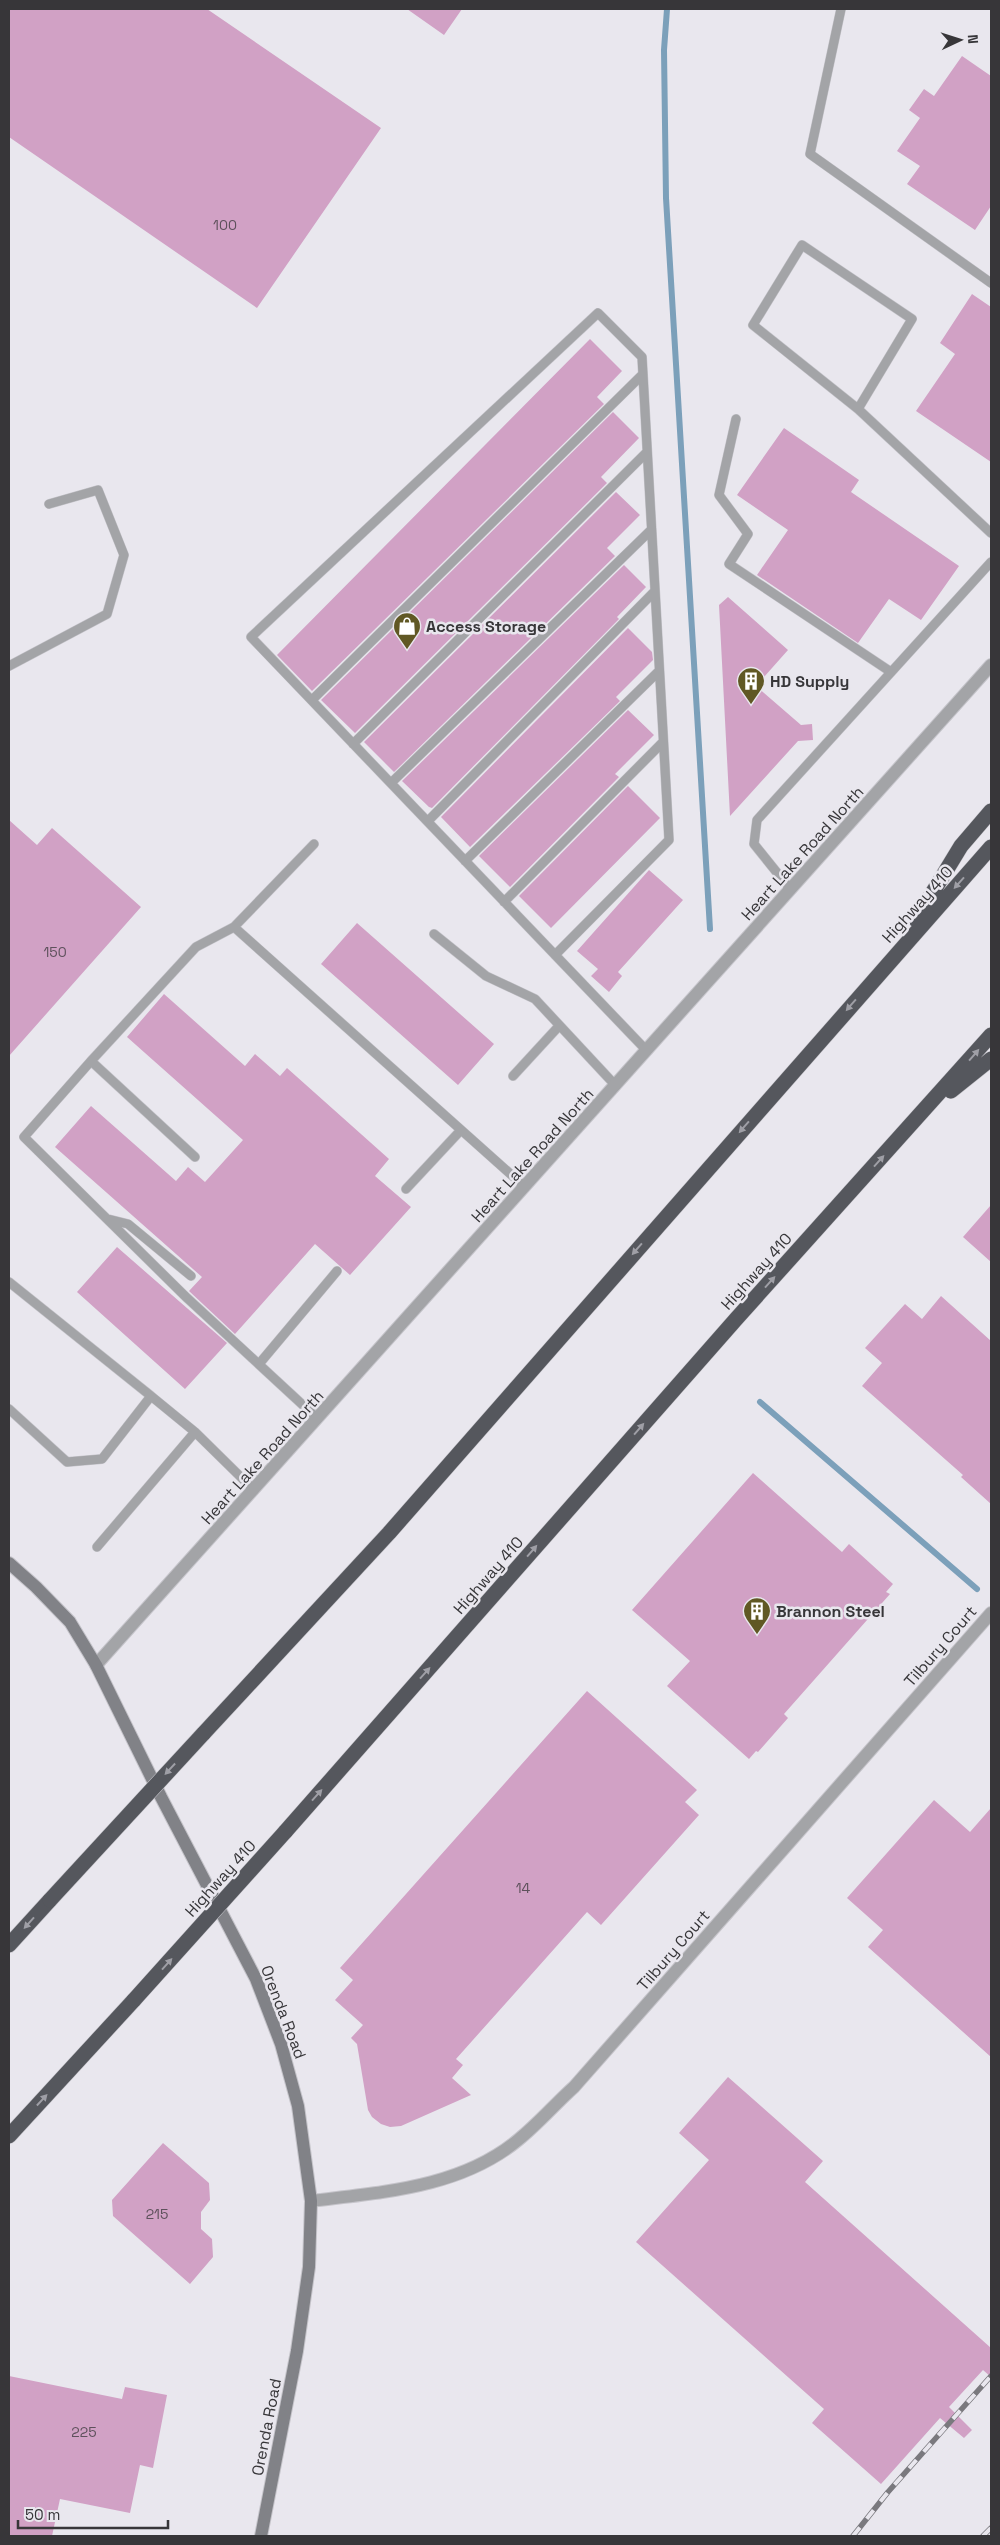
<svg xmlns="http://www.w3.org/2000/svg" width="1000" height="2545" font-family="'Space Grotesk',sans-serif">
	<rect width="100%" height="100%" fill="#e9e7ee"/>
	<g fill="none" stroke-linecap="round" stroke-linejoin="round">
		<path stroke="#7ca0ba" stroke-width="6" d="M 667,9 L 664,50 L 666,198 L 710,929
			M 760,1402 L 977,1589"/>
	</g>
	<path fill="#d1a1c5" d="M 9,9 L 207,9 L 381,128 L 257,308 L 9,137 Z
		M 407,9 L 462,9 L 444,35 Z
		M 962,56 L 991,76 L 991,206 L 975,230 L 907,184 L 920,166 L 897,151 L 920,118 L 909,110 L 924,89 L 934,96 Z
		M 972,294 L 991,307 L 991,462 L 916,411 L 955,354 L 940,343 Z
		M 590,339 L 622,371 L 597,397 L 604,404 L 312,691 L 277,655 Z
		M 613,412 L 639,438 L 601,477 L 607,483 L 355,733 L 321,700 Z
		M 784,428 L 859,480 L 851,492 L 959,566 L 921,620 L 889,599 L 858,643 L 757,575 L 788,530 L 737,495 Z
		M 616,492 L 640,515 L 607,548 L 615,556 L 394,772 L 364,742 Z
		M 624,565 L 646,587 L 617,617 L 619,619 L 432,808 L 429,807 L 402,781 Z
		M 728,597 L 788,650 L 756,686 L 801,725 L 812,724 L 813,740 L 798,741 L 730,816 L 719,605 Z
		M 628,628 L 652,652 L 653,660 L 616,697 L 620,701 L 470,847 L 441,817 Z
		M 628,710 L 654,735 L 615,774 L 619,777 L 510,887 L 479,856 Z
		M 628,786 L 660,818 L 551,928 L 519,896 Z
		M 9,820 L 37,845 L 52,828 L 141,907 L 9,1056 Z
		M 649,870 L 683,900 L 618,972 L 622,976 L 609,992 L 591,976 L 598,969 L 577,951 Z
		M 357,923 L 494,1044 L 458,1085 L 321,964 Z
		M 164,994 L 245,1066 L 255,1054 L 280,1076 L 287,1068 L 389,1159 L 375,1176 L 411,1207 L 350,1275 L 315,1244 L 235,1334 L 189,1291 L 202,1277 L 55,1147 L 91,1106 L 176,1181 L 188,1167 L 205,1182 L 243,1140 L 127,1037 Z
		M 991,1205 L 991,1262 L 963,1237 Z
		M 117,1247 L 227,1343 L 185,1389 L 77,1292 Z
		M 941,1296 L 991,1341 L 991,1504 L 961,1477 L 963,1475 L 862,1386 L 882,1363 L 865,1348 L 905,1304 L 922,1319 Z
		M 753,1473 L 842,1552 L 849,1544 L 893,1584 L 886,1592 L 890,1594 L 784,1714 L 788,1718 L 758,1752 L 756,1751 L 749,1759 L 667,1686 L 690,1661 L 632,1610 Z
		M 587,1691 L 697,1790 L 685,1802 L 699,1815 L 601,1925 L 587,1912 L 456,2059 L 463,2065 L 452,2078 L 471,2095 L 401,2126 L 390,2127 L 381,2124 L 372,2117 L 368,2110 L 357,2044 L 351,2038 L 363,2025 L 335,2000 L 353,1980 L 340,1968 Z
		M 934,1800 L 970,1832 L 991,1808 L 991,2057 L 868,1947 L 883,1930 L 847,1898 Z
		M 728,2077 L 823,2161 L 805,2182 L 991,2348 L 991,2377 L 983,2370 L 949,2407 L 972,2430 L 964,2438 L 940,2418 L 881,2484 L 812,2423 L 824,2409 L 636,2242 L 709,2160 L 679,2133 Z
		M 163,2143 L 209,2183 L 210,2200 L 201,2212 L 201,2229 L 212,2239 L 213,2257 L 190,2284 L 113,2216 L 112,2200 Z
		M 9,2376 L 122,2399 L 125,2387 L 167,2395 L 153,2468 L 140,2465 L 130,2513 L 60,2499 L 52,2536 L 9,2536 Z"/>
	<g fill="none" stroke-linecap="round" stroke-linejoin="round">
		<g stroke="#c5c4ca" stroke-width="10">
			<path id="lane" d="M 841,9 L 810,154 L 991,283
				M 858,409 L 912,319 L 802,245 L 753,325 L 858,409 L 991,533
				M 736,419 L 719,495 L 748,534 L 729,564 L 891,672
				M 9,666 L 107,614 L 124,555 L 98,490 L 49,504
				M 312,700 L 643,374
				M 353,744 L 646,453
				M 391,783 L 651,530
				M 428,821 L 654,592
				M 314,844 L 234,927 L 525,1187
				M 465,861 L 659,671
				M 791,890 L 754,844 L 757,820 L 991,562
				M 504,902 L 663,742
				M 434,934 L 486,976 L 535,999 L 616,1086
				M 555,955 L 669,840 L 642,357 L 598,313 L 251,637 L 647,1051
				M 91,1061 L 24,1137 L 186,1297 L 318,1419
				M 513,1076 L 559,1026
				M 195,1157 L 91,1061 L 196,947 L 234,927
				M 406,1189 L 461,1130
				M 108,1219 L 128,1224 L 191,1276
				M 9,1282 L 151,1396 L 102,1459 L 67,1462 L 9,1409
				M 259,1364 L 337,1271
				M 151,1396 L 195,1432 L 254,1490
				M 97,1547 L 195,1432"/>
		</g>
		<g stroke="#c5c4ca" stroke-width="14">
			<path id="street" d="M 96,1665 L 991,665
				M 311,2201 C 382,2192 460,2188 518,2140 C 538,2124 555,2104 574,2087 L 991,1613"/>
		</g>
		<g stroke="#c5c4ca" stroke-width="14">
			<path id="secondary" d="M 9,1563 L 36,1587 L 70,1622 L 96,1665 L 161,1797 L 256,1979 L 281,2044 L 298,2106 L 311,2201 L 309,2267 L 297,2351 L 261,2536"/>
		</g>
		<g stroke="#c5c4ca" stroke-width="16">
			<path id="highway" d="M 916,920 L 961,846 L 991,811
				M 951,1091 L 991,1059
				M 203,1734 L 389,1533 L 991,847
				M 285,1832 L 737,1318 L 991,1035
				M 9,1945 L 50,1900
				M 9,2136 L 134,2000"/>
		</g>
		<use href="#lane" stroke="#a3a4a7" stroke-width="9"/>
		<use href="#street" stroke="#a3a4a7" stroke-width="12"/>
		<use href="#secondary" stroke="#818287" stroke-width="12"/>
		<use href="#highway" stroke="#55575d" stroke-width="15"/>
		<g stroke="#7a797e" stroke-width="5.5">
			<path id="rail" d="M 853,2536 L 888,2492 L 991,2376
				M 983,2536 L 991,2528"/>
		</g>
		<use href="#rail" stroke="#e9e7ee" stroke-width="4" stroke-dasharray="11" stroke-linecap="butt"/>
		<g stroke="#c5c4ca" stroke-width="16" stroke-linecap="butt">
			<path id="highway-bridge" d="M 50,1900 L 203,1734
				M 134,2000 L 285,1832"/>
		</g>
		<use href="#highway-bridge" stroke="#55575d" stroke-width="15"/>
	</g>
	<defs><path id="oneway-solid" d="M-6-.8H1V-3.2L6.5 0L1 3.2V.8H-6Z" transform="scale(1.25)"/></defs>
	<g fill="#9f9fa6">
		<use href="#oneway-solid" transform="translate(959 883) rotate(132)"/>
		<use href="#oneway-solid" transform="translate(851 1005) rotate(131)"/>
		<use href="#oneway-solid" transform="translate(974 1055) rotate(-49)"/>
		<use href="#oneway-solid" transform="translate(744 1127) rotate(131)"/>
		<use href="#oneway-solid" transform="translate(879 1161) rotate(-48)"/>
		<use href="#oneway-solid" transform="translate(637 1249) rotate(131)"/>
		<use href="#oneway-solid" transform="translate(770 1282) rotate(-48)"/>
		<use href="#oneway-solid" transform="translate(639 1429) rotate(-49)"/>
		<use href="#oneway-solid" transform="translate(532 1551) rotate(-49)"/>
		<use href="#oneway-solid" transform="translate(425 1673) rotate(-48)"/>
		<use href="#oneway-solid" transform="translate(170 1769) rotate(133)"/>
		<use href="#oneway-solid" transform="translate(317 1795) rotate(-48)"/>
		<use href="#oneway-solid" transform="translate(29 1923) rotate(132)"/>
		<use href="#oneway-solid" transform="translate(167 1964) rotate(-48)"/>
		<use href="#oneway-solid" transform="translate(42 2100) rotate(-47)"/>
	</g>
	<defs>
		<g id="shop-pin" transform="scale(1.4375)"><path d="M0 17L-7.5 6A9.5 9.5 0 1 1 7.5 6Z" fill="#605824" stroke="#e9e7ee"/><path d="M-5-2.5h2.3a2.7 3.5 0 0 1 5.4 0H5L5.5 6h-11ZM-1.5-2.5h3a1.5 2.3 0 0 0-3 0Z" fill="#fff"/></g>
		<g id="building-pin" transform="scale(1.4375)"><path d="M0 17L-7.5 6A9.5 9.5 0 1 1 7.5 6Z" fill="#605824" stroke="#e9e7ee"/><path d="M-4-6H4V6H1V3H-1V6H-4ZM-2.5-4.3h1.7v1.8h-1.7ZM.8-4.3h1.7v1.8H.8ZM-2.5-1h1.7V.8h-1.7ZM.8-1h1.7V.8H.8Z" fill="#fff"/></g>
	</defs>
	<g fill-rule="evenodd">
		<use href="#shop-pin" x="407" y="626"/>
		<use href="#building-pin" x="751" y="681"/>
		<use href="#building-pin" x="757" y="1611"/>
	</g>
	<g text-anchor="middle" stroke-width="5" stroke-linejoin="round" paint-order="stroke">
		<g font-size="14" fill="#5e515c">
			<text x="225" y="230">100</text>
			<text x="55" y="957">150</text>
			<text x="523" y="1893">14</text>
			<text x="157" y="2219">215</text>
			<text x="84" y="2437">225</text>
		</g>
		<g font-size="16" font-weight="bold" fill="#373639" stroke="#e9e7ee" text-anchor="start">
			<text x="426" y="632">Access Storage</text>
			<text x="770" y="687">HD Supply</text>
			<text x="776" y="1617">Brannon Steel</text>
		</g>
		<g font-size="16" fill="#373639" stroke="#e9e7ee">
			<text transform="translate(802 853) rotate(-48)" y="6">Heart Lake Road North</text>
			<text transform="translate(917 904) rotate(-48)" y="6">Highway 410</text>
			<text transform="translate(532 1155) rotate(-48)" y="6">Heart Lake Road North</text>
			<text transform="translate(756 1271) rotate(-48)" y="6">Highway 410</text>
			<text transform="translate(262 1457) rotate(-48)" y="6">Heart Lake Road North</text>
			<text transform="translate(488 1575) rotate(-49)" y="6">Highway 410</text>
			<text transform="translate(940 1646) rotate(-49)" y="6">Tilbury Court</text>
			<text transform="translate(220 1878) rotate(-48)" y="6">Highway 410</text>
			<text transform="translate(673 1950) rotate(-49)" y="6">Tilbury Court</text>
			<text transform="translate(284 2012) rotate(69)" y="6">Orenda Road</text>
			<text transform="translate(266 2427) rotate(-79)" y="6">Orenda Road</text>
		</g>
	</g>
	<rect width="1000" height="2545" fill="none" stroke="#373639" stroke-width="20"/>
	<g transform="translate(960 40) rotate(86)" stroke="#e9e7ee" stroke-width="4" paint-order="stroke">
	<path d="M0-4L9 19L0 12L-9 19Z" fill="#373639"/>
	<text y="-8" font-size="14" font-weight="bold" text-anchor="middle" fill="#373639">N</text>
	</g>
	<path d="M18 2520v8h150v-8" fill="none" stroke="#373639" stroke-width="2.5"/>
	<text x="25" y="2520" font-size="15" fill="#373639" stroke="#e9e7ee" stroke-width="4" paint-order="stroke">50 m</text>
</svg>
